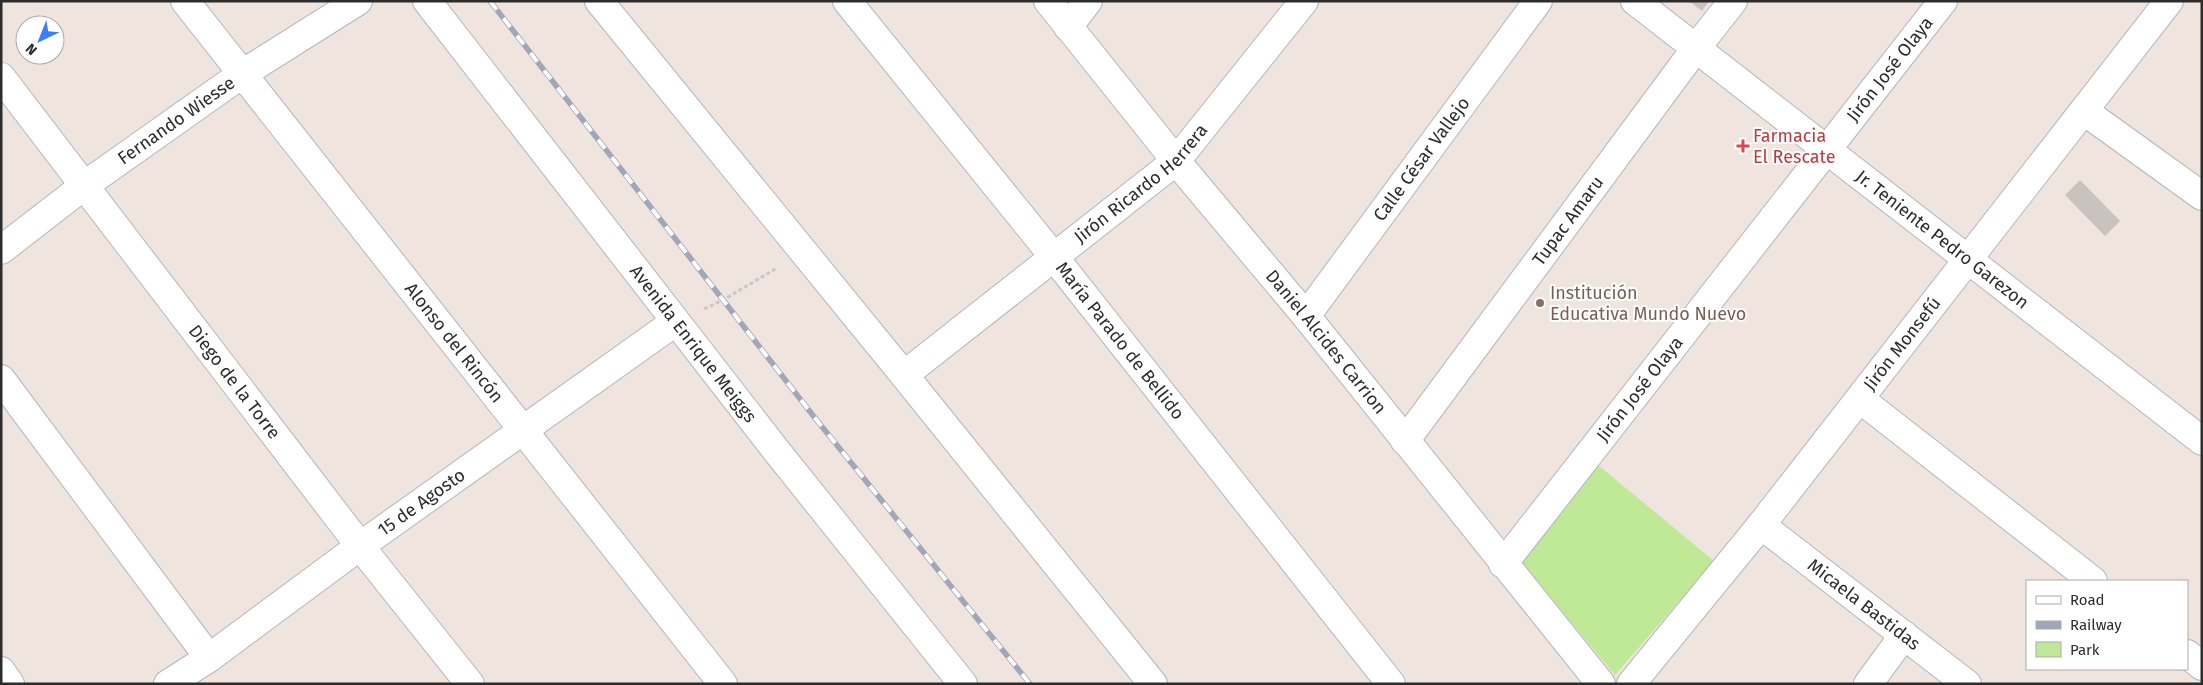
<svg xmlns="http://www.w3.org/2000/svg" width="2203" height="685" font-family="'Fira Sans',sans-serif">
	<rect width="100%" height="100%" fill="#efe5de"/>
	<path fill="#bfe996" d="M 1598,465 L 1714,561 L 1615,675 L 1522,563 Z"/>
	<path fill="#cac2bd" d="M 1689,1 L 1709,1 L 1702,11 Z
		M 2080,180 L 2120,221 L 2105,236 L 2065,195 Z"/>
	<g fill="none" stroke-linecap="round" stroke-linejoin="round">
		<g stroke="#b2b6c1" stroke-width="30">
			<g id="street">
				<path id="s1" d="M 185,1 L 723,684"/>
				<path d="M 599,1 L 904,375 L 1153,684"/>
				<path id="s2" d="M 847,1 L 1054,257 L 1391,684"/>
				<path id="s3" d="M 1048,1 L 1176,161 L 1306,316 L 1601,684"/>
				<path id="s4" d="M 1635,1 L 2202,441"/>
				<path d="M 1068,27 L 1088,1"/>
				<path id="s5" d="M 1,77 L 360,546 L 470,684"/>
				<path d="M 2084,111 L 2202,196"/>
				<path id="s6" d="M 1,250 L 85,185 L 242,74 L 358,1"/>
				<path id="s7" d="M 1306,316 L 1538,1"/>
				<path id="s8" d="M 904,375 L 1176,161 L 1304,1"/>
				<path d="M 1,379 L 209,658"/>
				<path d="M 1860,399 L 2093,581"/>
				<path id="s9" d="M 1405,441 L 1696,48 L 1733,1"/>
				<path id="s10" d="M 1761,525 L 1967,684"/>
				<path id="s11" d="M 1503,564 L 1943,1"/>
				<path d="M 2187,654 L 2202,666"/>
				<path d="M 1,671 L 10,684"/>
				<path id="s12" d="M 168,684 L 209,658 L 360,546 L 675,322"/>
				<path id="s13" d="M 1631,684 L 1761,525 L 2169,1"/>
				<path d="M 1868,684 L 1904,635"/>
			</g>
		</g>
		<g stroke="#b2b6c1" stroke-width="30">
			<g id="secondary">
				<path id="s14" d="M 427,1 L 775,449 L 963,684"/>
			</g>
		</g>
		<path stroke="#c8c8c8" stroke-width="3" stroke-dasharray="4 2.5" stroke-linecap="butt" d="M 704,309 L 723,300 L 777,268"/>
		<use href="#street" stroke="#fff" stroke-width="28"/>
		<use href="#secondary" stroke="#fff" stroke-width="28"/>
		<g stroke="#9fa7b8" stroke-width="5.5">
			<path id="rail" d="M 490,1 L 815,418 L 1030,684"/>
		</g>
		<use href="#rail" stroke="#fff" stroke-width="4" stroke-dasharray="11" stroke-linecap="butt"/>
	</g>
	<path fill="#e0444e" stroke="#fff" stroke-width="2" d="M1740.5 138.5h5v5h5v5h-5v5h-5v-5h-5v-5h5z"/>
	<circle fill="#8d6e63" stroke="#fff" stroke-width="2" cx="1540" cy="303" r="5"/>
	<g text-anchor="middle" stroke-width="4" stroke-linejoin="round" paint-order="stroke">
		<g font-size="18" fill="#2c2c2c" stroke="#fff">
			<text dy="6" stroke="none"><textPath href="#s11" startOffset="628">Jirón José Olaya</textPath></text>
			<text dy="6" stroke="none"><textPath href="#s6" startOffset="218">Fernando Wiesse</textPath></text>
			<text dy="6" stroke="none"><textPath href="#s7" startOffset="195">Calle César Vallejo</textPath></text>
			<text dy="6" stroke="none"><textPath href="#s8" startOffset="305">Jirón Ricardo Herrera</textPath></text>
			<text dy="6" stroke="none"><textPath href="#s9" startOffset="274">Tupac Amaru</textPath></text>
			<text dy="6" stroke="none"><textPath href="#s4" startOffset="389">Jr. Teniente Pedro Garezon</textPath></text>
			<text dy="6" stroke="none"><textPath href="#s2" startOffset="436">María Parado de Bellido</textPath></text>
			<text dy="6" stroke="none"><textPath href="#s3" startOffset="440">Daniel Alcides Carrion</textPath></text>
			<text dy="6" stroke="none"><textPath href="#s1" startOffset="435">Alonso del Rincón</textPath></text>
			<text dy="6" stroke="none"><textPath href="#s14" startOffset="434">Avenida Enrique Meiggs</textPath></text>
			<text dy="6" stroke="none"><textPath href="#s13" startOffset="435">Jirón Monsefú</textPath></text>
			<text dy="6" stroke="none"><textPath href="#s5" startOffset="384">Diego de la Torre</textPath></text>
			<text dy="6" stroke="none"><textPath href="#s11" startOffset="222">Jirón José Olaya</textPath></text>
			<text dy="6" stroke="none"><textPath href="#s12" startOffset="312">15 de Agosto</textPath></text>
			<text dy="6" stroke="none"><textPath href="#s10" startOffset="130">Micaela Bastidas</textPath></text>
		</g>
		<g font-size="18" fill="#be3a42" stroke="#fff" text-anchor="start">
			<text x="1753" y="142">Farmacia<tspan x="1753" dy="21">El Rescate</tspan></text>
		</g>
		<g font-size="18" fill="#785e54" stroke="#fff" text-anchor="start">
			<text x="1550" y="299">Institución<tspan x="1550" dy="21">Educativa Mundo Nuevo</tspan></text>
		</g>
	</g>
	<rect width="2203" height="685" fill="none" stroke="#2c2c2c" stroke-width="5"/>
	<rect x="2026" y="580" width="162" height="90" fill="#ffffff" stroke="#ababab"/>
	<rect x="2036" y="596" width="25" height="8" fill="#ffffff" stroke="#ababab"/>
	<text x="2070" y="605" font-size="15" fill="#2c2c2c">Road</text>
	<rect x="2036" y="621" width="25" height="8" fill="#9fa7b8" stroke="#ababab"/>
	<text x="2070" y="630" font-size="15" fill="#2c2c2c">Railway</text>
	<rect x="2036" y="642" width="25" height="15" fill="#bfe996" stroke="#ababab"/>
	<text x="2070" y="655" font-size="15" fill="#2c2c2c">Park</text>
	<g transform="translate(40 40) rotate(223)"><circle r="24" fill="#ffffff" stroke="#ababab"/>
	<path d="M0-4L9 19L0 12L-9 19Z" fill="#3a7dff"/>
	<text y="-8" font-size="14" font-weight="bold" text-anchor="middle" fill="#2c2c2c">N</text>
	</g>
</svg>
